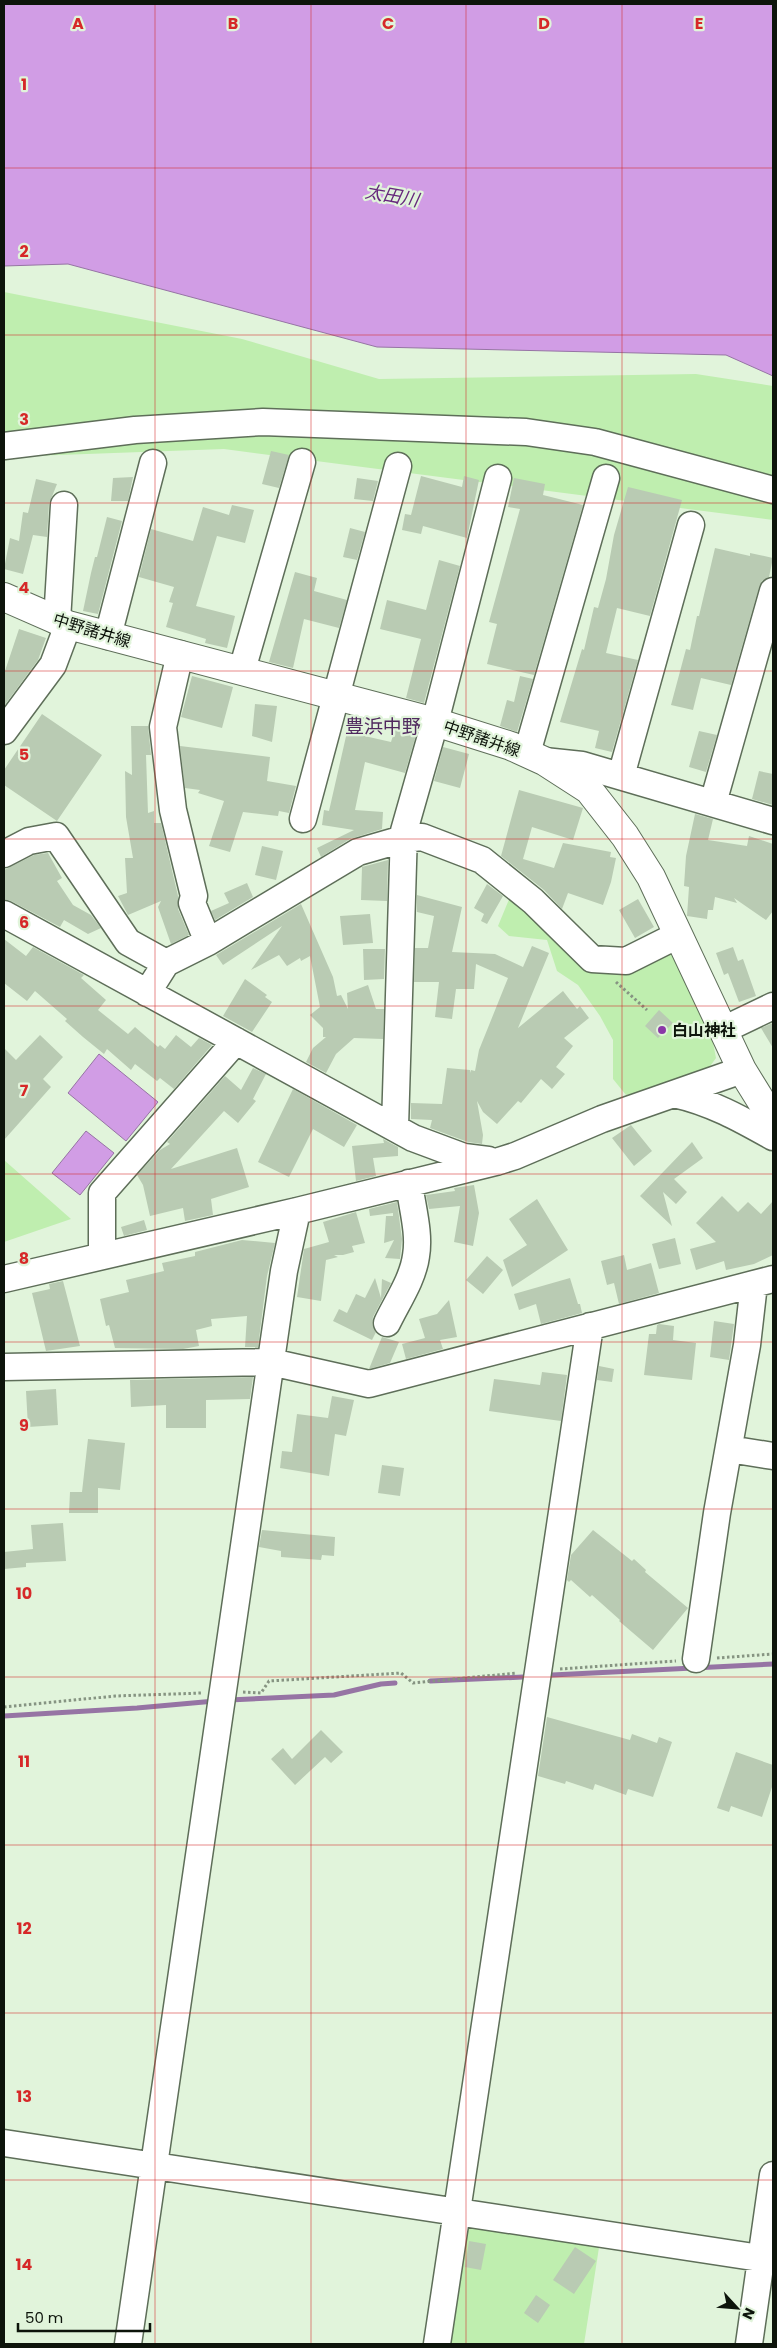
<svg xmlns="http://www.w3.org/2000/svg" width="777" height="2348" font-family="Poppins,'Noto Sans JP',sans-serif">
	<rect width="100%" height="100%" fill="#e1f4db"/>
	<path fill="#bfeeaf" d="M 4,292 L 242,339 L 379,379 L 696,374 L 773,386 L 773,520 L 224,449 L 4,457 Z
		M 510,897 L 592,959 L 660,944 L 702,986 L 716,1058 L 695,1087 L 626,1095 L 613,1079 L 613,1040 L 600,1016 L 578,985 L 557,971 L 547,940 L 509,936 L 498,926 Z
		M 4,1160 L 71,1219 L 4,1242 Z
		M 462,2224 L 600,2241 L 584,2344 L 444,2344 Z"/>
	<path fill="#d19de5" stroke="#9674a4" d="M 4,4 L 773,4 L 773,376 L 726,355 L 377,347 L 68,264 L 4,266 Z
		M 99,1054 L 158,1102 L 126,1141 L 68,1093 Z
		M 86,1131 L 114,1153 L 80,1195 L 52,1173 Z"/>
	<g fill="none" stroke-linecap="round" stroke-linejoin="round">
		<path stroke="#9674a4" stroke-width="5" d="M 552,1675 L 773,1664
			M 430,1681 L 523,1677
			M 229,1700 L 334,1695 L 381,1684 L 395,1683
			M 4,1716 L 137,1708 L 215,1701"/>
	</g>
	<path fill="#b9cbb3" d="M 271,451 L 289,455 L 279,488 L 262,484 Z
		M 421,476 L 462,487 L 464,476 L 479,480 L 467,538 L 423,526 L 421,534 L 402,530 L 405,514 L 411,515 Z
		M 133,477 L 128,501 L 111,501 L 113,478 Z
		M 357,478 L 378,481 L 373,501 L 354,499 Z
		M 514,478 L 545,484 L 543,495 L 583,505 L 534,675 L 487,664 L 497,624 L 489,622 L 520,509 L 508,507 Z
		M 36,479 L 57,484 L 49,504 L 47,537 L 33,535 L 23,574 L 4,569 L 10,538 L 19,541 L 23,512 L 28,513 Z
		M 628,487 L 682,500 L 650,616 L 617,608 L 606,653 L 638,660 L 612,752 L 595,748 L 599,731 L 560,722 L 582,649 L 584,650 L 594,607 L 598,608 L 606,579 L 614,535 Z
		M 232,505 L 254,510 L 245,543 L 217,536 L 196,606 L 235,616 L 227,648 L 205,643 L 206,639 L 166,627 L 173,603 L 169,602 L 174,587 L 139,577 L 151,529 L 193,541 L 203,507 L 229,515 Z
		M 107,517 L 122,521 L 98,614 L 83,611 L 91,573 L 95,557 L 97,557 Z
		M 350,528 L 365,532 L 357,560 L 343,557 Z
		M 715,548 L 750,556 L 750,553 L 773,558 L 769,577 L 762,581 L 759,587 L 731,685 L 701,678 L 693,710 L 671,705 L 686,649 L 690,650 L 697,616 L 699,616 Z
		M 439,560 L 460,566 L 424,703 L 406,698 L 421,639 L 380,629 L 387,600 L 426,610 Z
		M 295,572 L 317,578 L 314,591 L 347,600 L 339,628 L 304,619 L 293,668 L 269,662 Z
		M 19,629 L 46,638 L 38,660 L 4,706 L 4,674 Z
		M 192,676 L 233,687 L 222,728 L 181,717 Z
		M 520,676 L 533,679 L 517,732 L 500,726 L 507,700 L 514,702 Z
		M 255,704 L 277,706 L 272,742 L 252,736 Z
		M 42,714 L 102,755 L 57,821 L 4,785 L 4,770 Z
		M 131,726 L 148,726 L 151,755 L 146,755 L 148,813 L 154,811 L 154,823 L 161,823 L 178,896 L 178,909 L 189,935 L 171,944 L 158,907 L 161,901 L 128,915 L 118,896 L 127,893 L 125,858 L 133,858 L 126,817 L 125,771 L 132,775 Z
		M 395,729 L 416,735 L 405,773 L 365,762 L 355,810 L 383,812 L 382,829 L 350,839 L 321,857 L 317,848 L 354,830 L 322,825 L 324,810 L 329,811 L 347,732 L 391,742 Z
		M 699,731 L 717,735 L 706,772 L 689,767 Z
		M 180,746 L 270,757 L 267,781 L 296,786 L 289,813 L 279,811 L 278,816 L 243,812 L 230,852 L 209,846 L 224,801 L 198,793 L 200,790 L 185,788 Z
		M 443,747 L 469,754 L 460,788 L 434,781 Z
		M 759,771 L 773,774 L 773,805 L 752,799 Z
		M 519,790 L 583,808 L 573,840 L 532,827 L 523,859 L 554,868 L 563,843 L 611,852 L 610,857 L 616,858 L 611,882 L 603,905 L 568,893 L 562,909 L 544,890 L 501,856 Z
		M 695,814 L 713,819 L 708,840 L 747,846 L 749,836 L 773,844 L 773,911 L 766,920 L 734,898 L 737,903 L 715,897 L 713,910 L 708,910 L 707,919 L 687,916 L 689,887 L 684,886 L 686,856 Z
		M 262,846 L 283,851 L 276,880 L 255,875 Z
		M 48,853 L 62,878 L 57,881 L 73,905 L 91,915 L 101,928 L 88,934 L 64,920 L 60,927 L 11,901 L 4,899 L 4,870 L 34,855 Z
		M 388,860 L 387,901 L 361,900 L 362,867 Z
		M 247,883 L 253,897 L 215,920 L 211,911 L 229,903 L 224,893 Z
		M 487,884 L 503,896 L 487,924 L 481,921 L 484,914 L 474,908 Z
		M 417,895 L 462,907 L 452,952 L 495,954 L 523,967 L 532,946 L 549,953 L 518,1028 L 563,991 L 577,1009 L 580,1006 L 589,1018 L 564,1038 L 573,1046 L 556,1067 L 565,1074 L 552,1089 L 541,1079 L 521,1103 L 518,1101 L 497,1124 L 483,1112 L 477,1101 L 483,1135 L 482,1144 L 468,1142 L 430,1128 L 432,1120 L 411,1119 L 411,1103 L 442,1104 L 447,1068 L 470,1070 L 470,1073 L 471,1070 L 475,1071 L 479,1050 L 508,978 L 476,964 L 474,989 L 456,989 L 452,1019 L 435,1017 L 439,982 L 414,982 L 415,948 L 428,948 L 434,916 L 417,912 Z
		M 638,899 L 654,927 L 635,938 L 619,910 Z
		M 301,904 L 333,977 L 337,996 L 341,995 L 348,1009 L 347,993 L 368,985 L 376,1009 L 384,1009 L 383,1039 L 354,1038 L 336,1054 L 326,1073 L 306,1062 L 313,1048 L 326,1037 L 323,1037 L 323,1028 L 310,1015 L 320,1007 L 310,956 L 301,961 L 300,958 L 287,966 L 279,955 L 251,970 L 282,926 L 223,965 L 216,955 Z
		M 370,914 L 373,943 L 343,945 L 340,916 Z
		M 4,939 L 26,956 L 33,947 L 84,975 L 81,978 L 106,1000 L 98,1010 L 128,1034 L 135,1027 L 158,1047 L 160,1045 L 165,1049 L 176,1035 L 191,1047 L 199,1038 L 212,1045 L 174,1089 L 160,1078 L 157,1081 L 135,1064 L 131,1070 L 107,1049 L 104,1054 L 83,1037 L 65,1021 L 67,1019 L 35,991 L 27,1001 L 4,983 Z
		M 733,947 L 738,961 L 743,959 L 756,996 L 739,1002 L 728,973 L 724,975 L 716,953 Z
		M 363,949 L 385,949 L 384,979 L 364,980 Z
		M 245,979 L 267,995 L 265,997 L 272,1002 L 252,1032 L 223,1016 Z
		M 659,1010 L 673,1023 L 658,1038 L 645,1026 Z
		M 773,1023 L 773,1048 L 761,1028 Z
		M 40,1035 L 63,1057 L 43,1079 L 51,1087 L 4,1140 L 4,1048 L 16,1060 Z
		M 253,1068 L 266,1074 L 253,1099 L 256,1101 L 238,1123 L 224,1111 L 171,1169 L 237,1148 L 249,1187 L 211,1199 L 213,1215 L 185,1221 L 183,1208 L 150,1216 L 143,1185 L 137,1175 L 160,1150 L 170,1144 L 167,1142 L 225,1076 L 241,1090 Z
		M 293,1089 L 357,1125 L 344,1147 L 313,1129 L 289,1177 L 258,1162 Z
		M 631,1125 L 652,1151 L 634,1166 L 612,1138 Z
		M 383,1139 L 398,1147 L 398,1156 L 373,1158 L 376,1176 L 356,1181 L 352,1146 L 384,1143 Z
		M 692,1142 L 703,1158 L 674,1179 L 687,1192 L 676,1204 L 663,1192 L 672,1226 L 640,1196 Z
		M 474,1185 L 479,1213 L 473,1246 L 454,1242 L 460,1206 L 429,1209 L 426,1195 L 455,1191 L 454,1188 Z
		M 722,1196 L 738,1212 L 748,1202 L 761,1214 L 773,1201 L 773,1255 L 754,1264 L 726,1270 L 724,1261 L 696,1270 L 690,1249 L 716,1242 L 696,1223 Z
		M 537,1199 L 568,1250 L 512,1287 L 503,1260 L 527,1245 L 509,1219 Z
		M 397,1202 L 402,1239 L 400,1259 L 385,1258 L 394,1240 L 384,1243 L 386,1216 L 393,1216 L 393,1213 L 370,1216 L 369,1209 Z
		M 356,1212 L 365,1243 L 352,1246 L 354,1252 L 343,1255 L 334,1255 L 338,1257 L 326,1260 L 321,1301 L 297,1297 L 304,1249 L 329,1242 L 323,1222 Z
		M 144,1220 L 147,1230 L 124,1236 L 121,1227 Z
		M 675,1238 L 681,1264 L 659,1269 L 652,1244 Z
		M 242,1240 L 275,1243 L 267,1276 L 258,1347 L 245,1347 L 247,1316 L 211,1319 L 212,1326 L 196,1330 L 199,1346 L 183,1349 L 115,1348 L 109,1325 L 106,1326 L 100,1299 L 129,1292 L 126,1280 L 164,1271 L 162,1263 L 195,1256 L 195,1252 Z
		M 624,1255 L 627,1270 L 651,1263 L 659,1293 L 619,1304 L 614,1283 L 607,1285 L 601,1261 Z
		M 487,1256 L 503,1270 L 483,1294 L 466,1280 Z
		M 375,1278 L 381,1298 L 382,1279 L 391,1283 L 373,1317 L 372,1324 L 376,1332 L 372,1340 L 333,1321 L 339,1309 L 347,1313 L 356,1294 L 365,1298 Z
		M 570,1278 L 578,1304 L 580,1304 L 582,1313 L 541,1324 L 536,1304 L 519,1310 L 514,1294 Z
		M 63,1281 L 80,1346 L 46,1351 L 32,1293 L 50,1289 L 49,1284 Z
		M 449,1300 L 457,1337 L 440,1340 L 443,1349 L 406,1359 L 402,1344 L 425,1338 L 419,1319 L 437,1314 Z
		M 714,1321 L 734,1324 L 729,1360 L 710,1357 Z
		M 659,1324 L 674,1326 L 673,1340 L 696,1343 L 692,1380 L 644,1375 L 649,1334 L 656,1334 L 657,1325 Z
		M 382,1337 L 399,1342 L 390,1363 L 369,1369 Z
		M 599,1366 L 614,1369 L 612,1382 L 597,1380 Z
		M 542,1372 L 567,1375 L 561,1421 L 489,1411 L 494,1379 L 540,1385 Z
		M 253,1377 L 250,1399 L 206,1400 L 206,1428 L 166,1428 L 166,1405 L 131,1407 L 130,1380 Z
		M 56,1389 L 58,1425 L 28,1427 L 26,1391 Z
		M 332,1396 L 354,1400 L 346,1436 L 335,1434 L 329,1476 L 280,1468 L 282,1451 L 292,1452 L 297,1414 L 328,1418 Z
		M 88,1439 L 125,1443 L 120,1490 L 98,1488 L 98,1513 L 69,1513 L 70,1492 L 82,1492 Z
		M 382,1465 L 404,1468 L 400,1496 L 378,1493 Z
		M 63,1523 L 66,1561 L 26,1563 L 26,1567 L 4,1569 L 4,1552 L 33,1549 L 31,1525 Z
		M 262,1530 L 335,1537 L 334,1556 L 322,1555 L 321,1560 L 281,1557 L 281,1551 L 259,1547 Z
		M 593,1530 L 632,1561 L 634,1559 L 646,1570 L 645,1572 L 688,1608 L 653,1650 L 619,1621 L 620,1620 L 592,1595 L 590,1597 L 571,1580 L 569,1582 L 567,1580 L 571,1555 Z
		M 547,1717 L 630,1740 L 632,1734 L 657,1743 L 659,1737 L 672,1742 L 653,1797 L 628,1789 L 626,1795 L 595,1784 L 593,1790 L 566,1781 L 565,1784 L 538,1776 Z
		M 321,1730 L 343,1752 L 331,1763 L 325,1757 L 295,1785 L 271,1759 L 283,1748 L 292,1759 Z
		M 736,1752 L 773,1765 L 773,1784 L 762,1817 L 731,1806 L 729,1812 L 717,1808 Z
		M 469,2241 L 486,2244 L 481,2270 L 465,2267 Z
		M 575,2247 L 596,2261 L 574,2294 L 553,2280 Z
		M 536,2295 L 550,2305 L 538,2323 L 524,2313 Z"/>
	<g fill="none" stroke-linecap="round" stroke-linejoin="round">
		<g stroke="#5e6e59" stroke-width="29">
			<path id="minor" d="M 4,446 L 135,430 L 263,422 L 526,432 L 595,442 L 773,490
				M 57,621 L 64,505
				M 108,636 L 153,463
				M 180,654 L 163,727 L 173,810 L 194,896 L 192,903 L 208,942
				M 242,670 L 302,462
				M 4,731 L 53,665 L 68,625
				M 527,753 L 606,478
				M 544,761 L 582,765 L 773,821
				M 621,776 L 691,525
				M 713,803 L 773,591
				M 303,819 L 398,466
				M 4,854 L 29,841 L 56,836 L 128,942 L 166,963
				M 4,914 L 413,1138 L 464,1157 L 488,1160
				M 147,993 L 166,963 L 208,942 L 358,852 L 403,839 L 422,837 L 482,860 L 533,901 L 592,959 L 626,961 L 678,935
				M 723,1030 L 773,1006
				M 674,1094 C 711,1102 741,1119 773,1137
				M 395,1127 L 404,831 L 435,722 L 498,478
				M 102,1256 L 102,1193 L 236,1041
				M 4,1279 L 297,1211 L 496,1162 L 515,1156 L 602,1119 L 742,1070
				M 387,1323 C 397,1302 413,1279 416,1256 C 420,1233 412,1207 409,1183
				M 4,1367 L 271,1362 L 369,1384 L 773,1279
				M 729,1449 L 773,1456
				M 696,1659 L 717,1513 L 747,1345 L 754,1284
				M 4,2143 L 773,2260
				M 128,2344 L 284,1271 L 297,1211
				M 437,2344 L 590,1326
				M 749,2344 L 773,2175"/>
		</g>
		<g stroke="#5e6e59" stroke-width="30">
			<path id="major" d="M 4,597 L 68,625 L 435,722 L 511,746 L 544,761 L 589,790 L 625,836 L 651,877 L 742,1070 L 773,1120"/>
		</g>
		<path stroke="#869482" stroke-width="3" stroke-dasharray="2.5 2.5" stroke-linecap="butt" d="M 616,982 L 647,1010
			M 717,1658 L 773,1654
			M 560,1669 L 676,1661
			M 243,1692 L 261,1693 L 269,1681 L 401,1673 L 413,1683 L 517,1673
			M 4,1707 L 115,1696 L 202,1693"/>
		<use href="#minor" stroke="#fff" stroke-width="26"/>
		<use href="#major" stroke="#fff" stroke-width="28"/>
	</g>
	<path fill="none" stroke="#d62828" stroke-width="1" stroke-opacity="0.55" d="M 155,4 L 155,2344M 311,4 L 311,2344M 466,4 L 466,2344M 622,4 L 622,2344M 4,168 L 773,168M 4,335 L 773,335M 4,503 L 773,503M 4,671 L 773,671M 4,839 L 773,839M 4,1006 L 773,1006M 4,1174 L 773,1174M 4,1342 L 773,1342M 4,1509 L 773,1509M 4,1677 L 773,1677M 4,1845 L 773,1845M 4,2013 L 773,2013M 4,2180 L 773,2180"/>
	<circle fill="#8a38a7" stroke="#e1f4db" stroke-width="2" cx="662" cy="1030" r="5"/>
	<g text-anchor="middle" stroke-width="4.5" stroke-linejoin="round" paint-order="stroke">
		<g font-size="16" fill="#0d140b" stroke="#e1f4db">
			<text transform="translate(92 630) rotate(17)" y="6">中野諸井線</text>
			<text transform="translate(482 738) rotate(19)" y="6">中野諸井線</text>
		</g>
		<g font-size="16" font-weight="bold" fill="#0d140b" stroke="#e1f4db" text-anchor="start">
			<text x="672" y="1036">白山神社</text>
		</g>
		<g font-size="18" font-style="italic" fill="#66287c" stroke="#e1f4db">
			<text transform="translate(392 196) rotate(10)" y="6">太田川</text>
		</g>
		<g font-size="19" fill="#4f285e" stroke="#e1f4db">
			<text x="383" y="733">豊浜中野</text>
		</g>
	</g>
	<g font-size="16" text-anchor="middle" font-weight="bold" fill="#d62828" stroke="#e1f4db" stroke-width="4.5" stroke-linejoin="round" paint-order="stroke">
		<text x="78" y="29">A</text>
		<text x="233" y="29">B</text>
		<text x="388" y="29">C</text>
		<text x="544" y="29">D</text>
		<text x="699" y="29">E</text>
		<text x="24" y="90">1</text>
		<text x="24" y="257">2</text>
		<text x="24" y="425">3</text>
		<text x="24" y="593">4</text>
		<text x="24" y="760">5</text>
		<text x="24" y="928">6</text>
		<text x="24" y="1096">7</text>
		<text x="24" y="1264">8</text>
		<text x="24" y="1431">9</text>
		<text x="24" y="1599">10</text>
		<text x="24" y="1767">11</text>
		<text x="24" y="1934">12</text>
		<text x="24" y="2102">13</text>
		<text x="24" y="2270">14</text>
	</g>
	<rect width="777" height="2348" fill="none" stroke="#0d140b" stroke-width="10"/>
	<g transform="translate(737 2308) rotate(116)" stroke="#e1f4db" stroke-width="4" paint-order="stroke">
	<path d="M0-4L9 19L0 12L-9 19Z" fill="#0d140b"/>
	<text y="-8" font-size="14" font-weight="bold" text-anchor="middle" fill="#0d140b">N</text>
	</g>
	<path d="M18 2323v8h132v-8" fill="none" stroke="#0d140b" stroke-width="2.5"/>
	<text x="25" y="2323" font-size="15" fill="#0d140b" stroke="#e1f4db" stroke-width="4" paint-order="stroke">50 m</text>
</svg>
